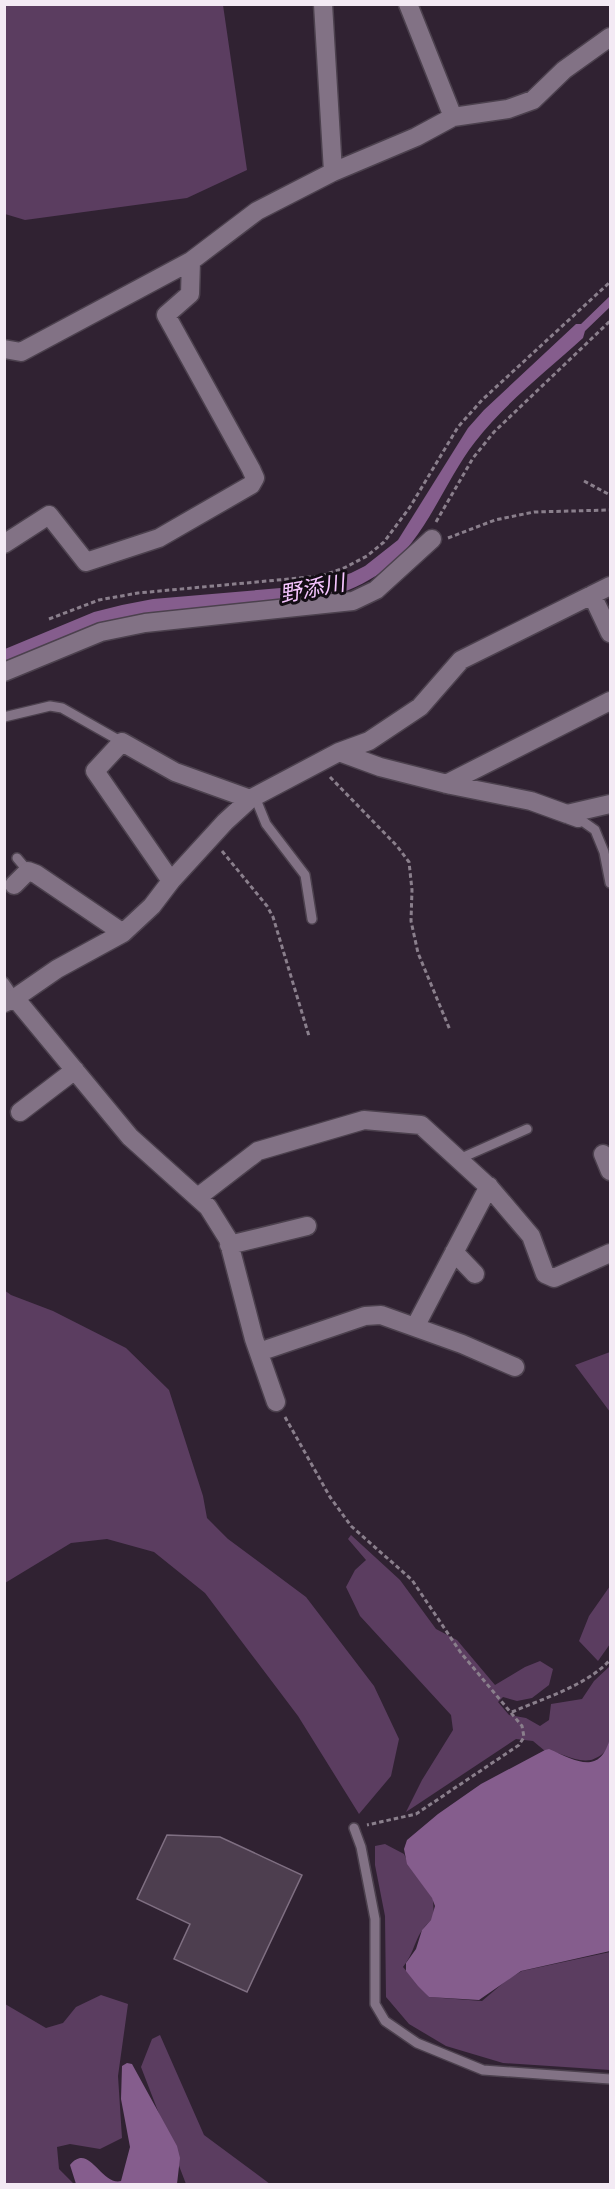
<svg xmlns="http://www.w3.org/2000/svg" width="615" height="2189" font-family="'IBM Plex Sans','Noto Sans JP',sans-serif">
	<rect width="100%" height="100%" fill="#302232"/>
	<path fill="#5b3d60" d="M 4,5 L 223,5 L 247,170 L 187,198 L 25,220 L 5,214 Z
		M 4,1290 L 11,1295 L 53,1311 L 126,1348 L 169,1390 L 203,1496 L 207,1518 L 228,1539 L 306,1597 L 374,1686 L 399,1739 L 391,1776 L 359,1814 L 298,1716 L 205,1593 L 154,1552 L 107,1539 L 71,1543 L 5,1583 Z
		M 610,1352 L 610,1412 L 575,1365 Z
		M 351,1535 L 400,1580 L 436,1629 L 457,1640 L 495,1685 L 525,1667 L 540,1661 L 553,1669 L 549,1685 L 532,1698 L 517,1701 L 503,1697 L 498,1702 L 509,1715 L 526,1718 L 540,1726 L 549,1720 L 551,1704 L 582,1699 L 594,1681 L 610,1666 C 610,1685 615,1735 606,1750 C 604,1754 595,1759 591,1760 C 574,1763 561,1751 545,1751 L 533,1741 L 516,1739 L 406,1812 L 422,1780 L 453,1730 L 451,1715 L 360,1616 L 346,1587 L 355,1570 L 366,1560 L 348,1539 Z
		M 610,1586 L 610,1644 L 598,1661 L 579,1641 L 589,1616 Z
		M 385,1844 L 404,1854 L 409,1865 L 433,1899 L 434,1918 C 413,1934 418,1948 403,1967 L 429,1997 L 482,2001 L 508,1979 L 522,1971 L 610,1952 L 610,2070 L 503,2063 L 446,2046 L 409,2024 L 386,1997 L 385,1916 L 375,1865 L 375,1846 Z
		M 101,1995 L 128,2004 L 118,2076 L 122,2138 L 100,2149 L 70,2144 L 57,2147 L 59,2169 L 74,2184 L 5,2184 L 5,2004 L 46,2028 L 63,2023 L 76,2007 Z
		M 160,2035 L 204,2135 L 270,2184 L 186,2184 L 141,2067 L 152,2039 Z"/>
	<path fill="#855d8d" d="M 610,296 L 610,307 L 585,331 L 583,338 C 547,371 505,403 475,442 C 443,483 426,540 383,571 C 366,583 346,593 325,597 C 303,601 280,600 257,604 C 173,621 89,644 5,664 L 5,649 L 94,612 L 122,605 L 153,599 L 316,585 L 351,573 L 365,566 L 398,540 L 468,428 L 484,410 L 576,324 L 581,324 Z
		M 610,1738 L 610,1951 L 521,1971 L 479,2000 L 429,1997 L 418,1986 L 406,1971 L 406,1963 L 416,1949 L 422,1930 L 431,1920 L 435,1906 L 432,1898 L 407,1864 L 404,1849 L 407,1840 L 438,1814 L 481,1784 L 545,1750 L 549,1749 C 576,1761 600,1776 610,1738 Z
		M 127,2063 L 132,2064 L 177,2146 L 180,2158 L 177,2184 L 76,2184 L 70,2165 C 89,2141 101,2186 121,2181 L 130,2147 L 121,2099 L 122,2066 Z"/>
	<path fill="#4d3e4f" stroke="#7f6f82" stroke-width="1.5" d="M 167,1835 L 220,1837 L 302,1875 L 247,1992 L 174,1959 L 190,1924 L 137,1899 Z"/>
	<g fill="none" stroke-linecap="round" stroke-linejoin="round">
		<g stroke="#4c414e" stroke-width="12">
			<path id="lane" d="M 4,717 L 50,706 L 62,708 L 122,742
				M 255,797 L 266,824 L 305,875 L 312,919
				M 578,818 L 595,830 L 604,852 L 610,883
				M 17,858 L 28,871
				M 4,982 L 15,998
				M 459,1159 L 527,1129
				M 354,1828 L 361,1847 L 375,1919 L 375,2004 L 385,2021 L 417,2043 L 483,2070 L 610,2079"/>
		</g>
		<g stroke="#4c414e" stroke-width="21">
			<path id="street" d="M 323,4 L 333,172
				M 408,4 L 453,117
				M 4,349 L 21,352 L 191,261 L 257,211 L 333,172 L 416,137 L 453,117 L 508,109 L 533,100 L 564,70 L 610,37
				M 4,544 L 49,515 L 86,562 L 159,538 L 251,485 L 255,478 L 251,469 L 166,315 L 190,294 L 191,261
				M 592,595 L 610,633
				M 4,672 L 101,632 L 145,623 L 353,601 L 376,590 L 432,539
				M 339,752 L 380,767 L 451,785 L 531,801 L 578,818
				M 446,784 L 610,701
				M 567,814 L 610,804
				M 171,881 L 95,771 L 122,742 L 175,772 L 250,799
				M 14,885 L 28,871 L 36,874 L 123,933
				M 15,998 L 130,1137 L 208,1207 L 228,1239 L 254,1339 L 276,1402
				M 4,1003 L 15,998 L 57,969 L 123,933 L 152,906 L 171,881 L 225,822 L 250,799 L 339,752 L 369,741 L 420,707 L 461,660 L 610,586
				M 20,1112 L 75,1070
				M 603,1154 L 610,1171
				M 198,1197 L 258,1151 L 364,1120 L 421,1125 L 491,1189 L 531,1236 L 545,1274 L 554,1278 L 610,1253
				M 229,1245 L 307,1226
				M 454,1252 L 475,1274
				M 415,1327 L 489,1186
				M 259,1352 L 365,1316 L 381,1315 L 462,1344 L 515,1367"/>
		</g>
		<path stroke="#8a7f8c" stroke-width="3" stroke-dasharray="4.5 3" stroke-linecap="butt" d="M 584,481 L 610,495
			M 436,522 L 473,458 L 494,432 L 610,321
			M 448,538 L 495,520 L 534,512 L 610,510
			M 49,619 L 99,600 L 138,593 L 321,576 L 344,568 L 367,556 L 384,542 L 410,507 L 458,427 L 482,400 L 610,282
			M 330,777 L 397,846 L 409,862 L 412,890 L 411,921 L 418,953 L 450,1030
			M 222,851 L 267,906 L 273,917 L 309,1036
			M 285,1417 L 330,1497 L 351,1526 L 412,1580 L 461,1653 L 522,1726 L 524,1737 L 519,1745 L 416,1814 L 367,1825
			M 512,1712 C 544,1698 586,1686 610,1660"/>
		<use href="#lane" stroke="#827285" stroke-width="9"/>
		<use href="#street" stroke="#827285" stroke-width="18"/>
	</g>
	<g text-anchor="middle" stroke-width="6" stroke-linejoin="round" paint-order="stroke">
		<g font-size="22" font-style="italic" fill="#f6c5ff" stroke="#140e15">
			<text transform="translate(312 588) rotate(-11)" y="8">野添川</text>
		</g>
	</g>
	<rect width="615" height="2189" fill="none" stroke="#f3eaf4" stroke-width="12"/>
</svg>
